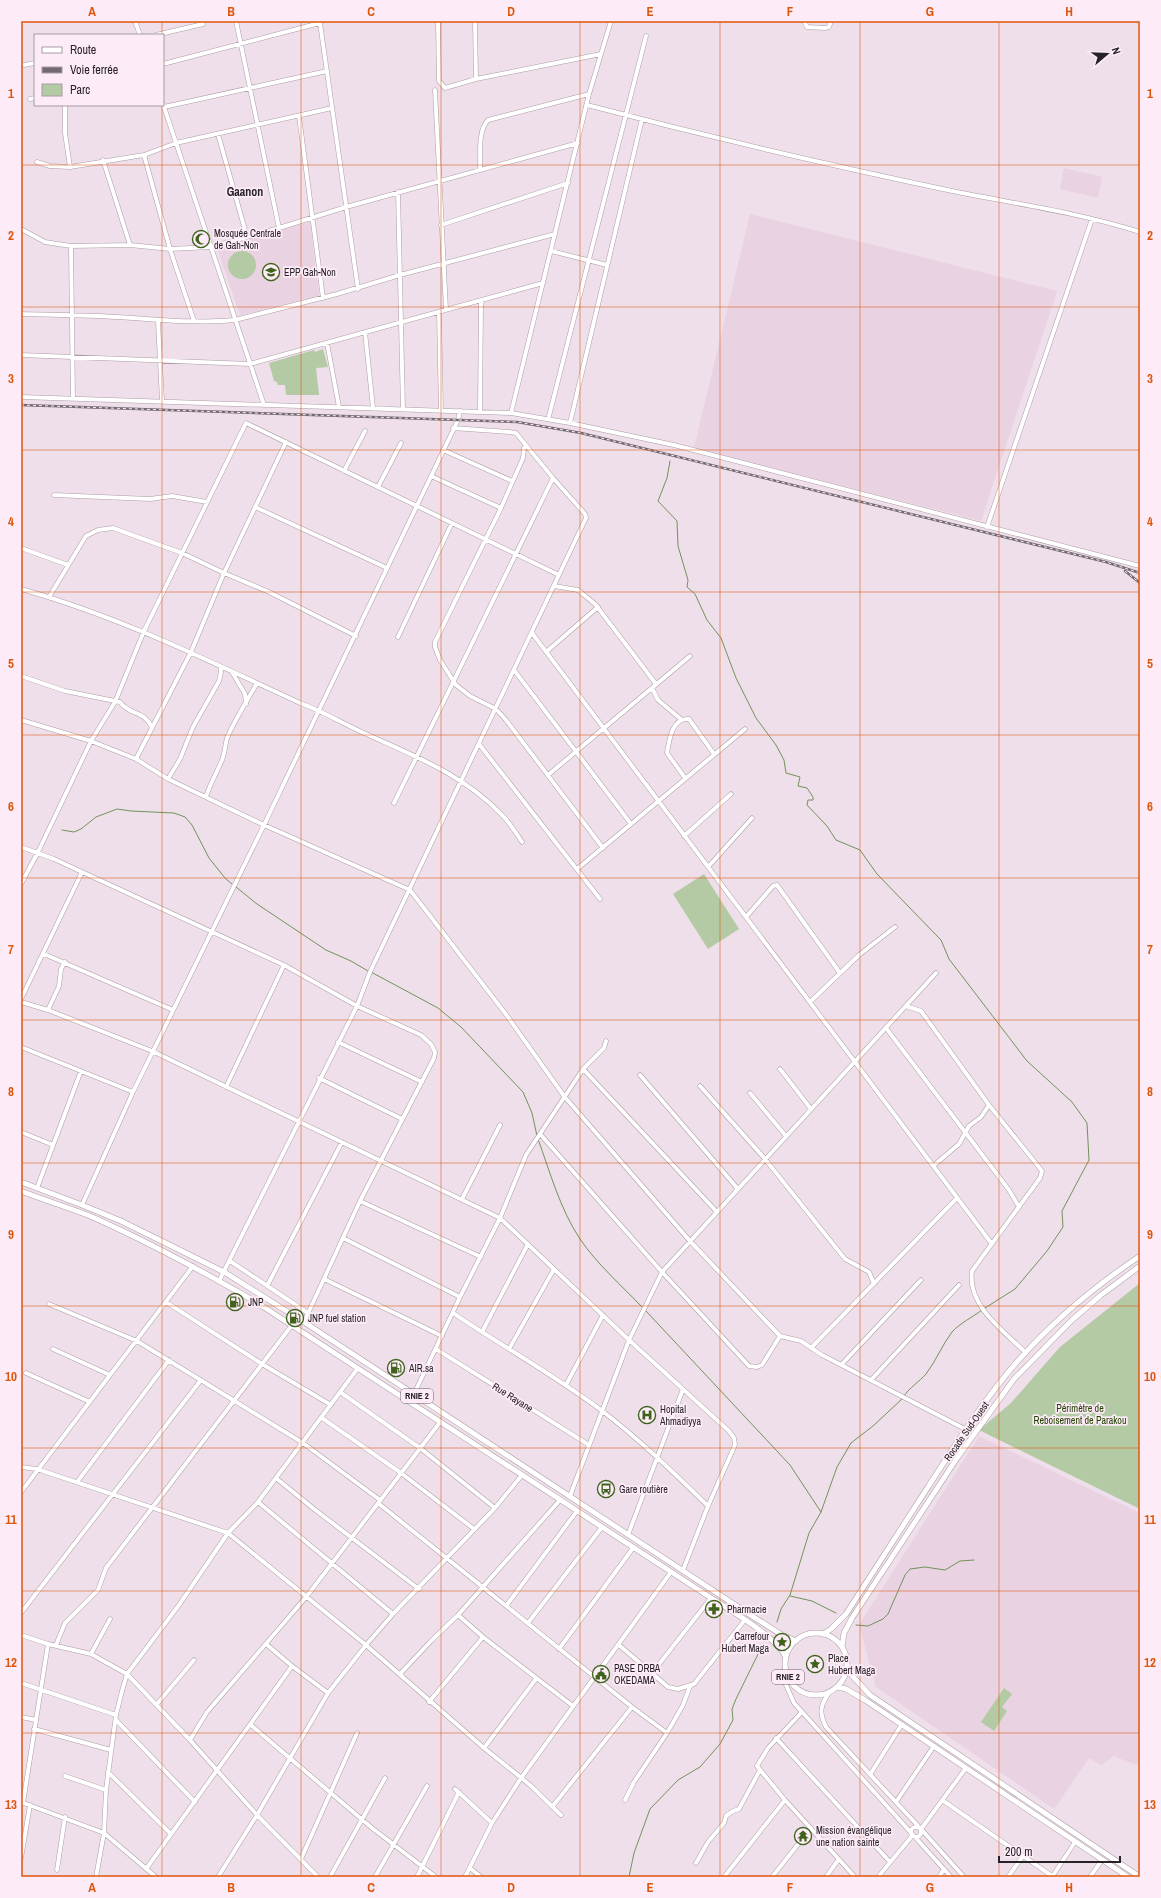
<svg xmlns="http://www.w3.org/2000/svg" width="1161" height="1898" font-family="'Archivo Narrow',sans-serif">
	<rect width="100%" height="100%" fill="#efdfea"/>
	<path fill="#e9d2e2" d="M 1064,168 L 1102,177 L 1098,198 L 1060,189 Z
		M 750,214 L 1057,291 L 981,521 L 694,448 Z
		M 310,222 L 319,296 L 240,315 L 217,248 Z
		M 979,1436 L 1140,1513 L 1140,1759 L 1136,1765 L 1114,1756 L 1101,1765 L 1089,1758 L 1054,1809 L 876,1687 L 859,1625 Z"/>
	<path fill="#b3caa4" d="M228 265a14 14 0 1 1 28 0a14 14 0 1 1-28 0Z
		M 323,349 L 328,367 L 316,368 L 319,395 L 286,395 L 285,385 L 278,385 L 277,382 L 274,381 L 269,363 L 314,350 L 315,352 Z
		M 704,874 L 739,929 L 708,949 L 673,894 Z
		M 1140,1283 L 1140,1509 L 979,1430 L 1011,1403 L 1060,1347 Z
		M 1004,1688 L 1012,1694 L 1002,1707 L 1007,1711 L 994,1731 L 981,1722 Z"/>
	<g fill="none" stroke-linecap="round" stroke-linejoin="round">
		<path stroke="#73925b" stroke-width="1" d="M 670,461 L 667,478 L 658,501 L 677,521 L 678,546 L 688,580 L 687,587 L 695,594 L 707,620 L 721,638 L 736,678 L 756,718 L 776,745 L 784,760 L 786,773 L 800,777 L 798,786 L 807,788 L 813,797 L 813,800 L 808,800 L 807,805 L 827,826 L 836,840 L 860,850 L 877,874 L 941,940 L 949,959 L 1027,1061 L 1072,1102 L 1087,1123 L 1089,1160 L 1062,1211 L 1063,1227 L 1047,1251 L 1015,1289 L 985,1308
			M 62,830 L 74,832 L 81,829 L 96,817 L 117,809 L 131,811 L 174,813 L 185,817 L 192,825 L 209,858 L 225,878 L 233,885
			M 236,887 L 257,904 L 326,950 L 351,961 L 368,971
			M 371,972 L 438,1008 L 461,1027 L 523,1092 L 532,1113 L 537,1136
			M 538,1139 C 550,1172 560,1209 580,1239 C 597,1264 621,1285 642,1307
			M 646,1311 L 790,1465 L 821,1512
			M 904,1396 C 909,1388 919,1382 926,1374 C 936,1361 942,1345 952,1332 C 960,1323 973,1317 982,1310
			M 790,1596 L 812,1601 L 836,1613
			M 777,1622 L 781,1609 L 790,1595 L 809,1533 L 821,1512 L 837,1467 L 851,1443 L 873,1426 L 902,1399
			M 856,1625 L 868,1626 L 883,1619 L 888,1614 L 905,1575 L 910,1569 L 925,1567 L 945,1570 L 960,1561 L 974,1560
			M 629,1877 L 634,1853 L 650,1809 L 678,1780 L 700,1767 L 720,1744 L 733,1720 L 732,1709 L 736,1699 L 763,1644"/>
		<g stroke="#ac9da7" stroke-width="5">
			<path id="minor" d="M 135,21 L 140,35
				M 236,21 L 279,228
				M 438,21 L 439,81 L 445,88 L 476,79 L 601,54
				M 475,21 L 476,79
				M 804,21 L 807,27 L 825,28 L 829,27 L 831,21
				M 156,35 L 203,24
				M 163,64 L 320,23 L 358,289
				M 24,65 L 35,63
				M 435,90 L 446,310
				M 30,99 L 35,98
				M 163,104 L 264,405
				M 65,105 L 65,133 L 70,167
				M 587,105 C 709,137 833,166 957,192 C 1018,204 1080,213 1140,232
				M 164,107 L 327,71
				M 299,116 L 323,298
				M 218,134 L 247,237
				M 144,155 L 170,249 L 194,321
				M 103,160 L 130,245
				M 37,162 L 50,166 L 70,167 L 144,155 L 176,143 L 332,108
				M 480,170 C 481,155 477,132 488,120 L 589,94
				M 398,192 L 403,409
				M 441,225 L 568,183
				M 21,229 L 45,242 L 71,246 L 130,245 L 170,249 L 211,247 L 279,228 L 346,207 L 578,143
				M 71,246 L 73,399
				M 551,251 L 607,265
				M 439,312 L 441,411
				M 21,314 C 53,315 84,315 116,317 C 156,319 196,324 235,320 L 337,294 L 400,275 L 555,234
				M 158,321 L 162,401
				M 365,332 L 373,408
				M 327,343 L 339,407
				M 21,355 L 250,364 L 543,283
				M 21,397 L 511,413 L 570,423 L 674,445 L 1140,566
				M 480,412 L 481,301
				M 511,413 L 589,94 L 611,21
				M 549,416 L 646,36
				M 570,423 L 642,119
				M 526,445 L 524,448 L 523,458 L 501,508 L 435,642 L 435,647 L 440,660 L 456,685 L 470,696 L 496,709 L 506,720 L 603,848
				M 443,450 L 512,481
				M 344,471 L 365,431
				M 431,476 L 501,508
				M 378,487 L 401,443
				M 54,495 L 150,499 L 172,496 L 207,502
				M 255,507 L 387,568
				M 987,527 L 1092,219
				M 21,548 L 68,565
				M 554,586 L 578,590 L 595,604 L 656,684
				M 21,589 C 118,616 209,661 300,703 C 322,711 342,723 364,733 C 414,756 463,774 502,815 C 510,823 516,833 522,842
				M 49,597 L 86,536 L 98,530 L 113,528 L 182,553 L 224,573 L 269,592 L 356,636
				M 532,633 L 992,1244
				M 398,637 L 452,523
				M 546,652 L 598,607
				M 514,670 L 631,824
				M 232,672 L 245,694 L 246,704
				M 21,676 L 65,691 L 120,702 C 130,716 142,709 152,727
				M 652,688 L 658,700 L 682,720
				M 21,720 L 91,741 L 136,759 L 168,779 L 264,825 L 410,890 L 505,1013 L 564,1096 L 690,1241 L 780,1336 L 801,1341 L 822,1355 L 965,1429
				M 479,744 L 600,899
				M 136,759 L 191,652 L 224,573 L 286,442
				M 548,775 L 690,656
				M 685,778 L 667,753 C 669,741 672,717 689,719 L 714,754
				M 168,779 L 180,759 L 193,727 L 219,681 L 221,672 L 220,666
				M 206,797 C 210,784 217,772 222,760 C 225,753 225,745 227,738 C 235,719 247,701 257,683
				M 394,803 L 553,478
				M 684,836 L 731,794
				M 21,847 L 54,859 L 82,872 L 21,999
				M 708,867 L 752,818
				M 577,869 L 745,729
				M 82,872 L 284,965 L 357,1006 L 421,1035 L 431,1044 L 435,1052 L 434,1058 L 360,1201 L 304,1322
				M 21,884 L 38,852 L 91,741 L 115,702 L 144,631 L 246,423 L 559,575
				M 746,917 L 773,886 L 777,885 L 840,973
				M 44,954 L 173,1010
				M 21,1002 L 48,1010 L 152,1051 L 500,1218 L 629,1340 L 729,1431 L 734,1438 L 735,1445 L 708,1506 L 683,1570
				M 810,1002 L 859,955 L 895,927
				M 906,1006 L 921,1011 L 989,1105 L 1042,1171 L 1040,1178 L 972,1271 C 967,1306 1004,1331 1026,1353
				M 48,1010 L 59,986 L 61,969 L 65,962
				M 886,1028 L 1009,1190 L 1019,1207
				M 338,1042 L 422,1082
				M 21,1047 L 133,1092
				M 583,1069 L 717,1212
				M 780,1069 L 811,1109
				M 640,1075 L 738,1189
				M 319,1078 L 402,1119
				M 700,1086 L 765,1159 L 845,1259 L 869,1272 L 874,1284
				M 226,1087 L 284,965
				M 750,1093 L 786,1136
				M 21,1132 L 53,1145
				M 540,1134 L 662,1272 L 749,1366 L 757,1367 L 762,1365 L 780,1336
				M 933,1166 L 959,1144 L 969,1126 L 981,1117 L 989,1105
				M 37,1188 L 81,1071
				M 462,1199 L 500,1125
				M 360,1201 L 481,1257
				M 82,1205 L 133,1092 L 264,825 L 458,420 L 460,411
				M 343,1238 L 460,1297
				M 230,1261 L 308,1313
				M 324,1279 L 442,1336
				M 219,1281 L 357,1006 L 370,972 L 586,518 L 585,514 L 553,478 L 516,433 L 509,432 L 453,428
				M 267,1286 L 342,1142
				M 166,1302 L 262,1364 L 331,1405
				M 49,1304 L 137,1341 L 303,1443 L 380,1500
				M 453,1313 C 502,1346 554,1375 601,1410 C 639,1439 674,1473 708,1506
				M 482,1332 L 528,1244
				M 811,1348 L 957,1198
				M 53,1349 L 110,1375
				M 436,1349 L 589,1445
				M 509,1349 L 554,1269
				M 842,1364 L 921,1280
				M 26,1373 L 90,1402
				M 871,1380 L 959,1285
				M 566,1385 L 603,1315
				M 340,1392 L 420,1448 L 495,1508
				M 414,1394 L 460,1297 L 500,1218 L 526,1155 L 583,1069 L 604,1048 L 606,1041
				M 322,1418 L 401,1473 L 474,1529
				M 21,1467 L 37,1469 L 228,1533 L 366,1645 L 484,1748 L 536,1679
				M 276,1478 L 314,1509 L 419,1589
				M 77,1482 L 169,1360
				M 21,1492 L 193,1266
				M 570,1496 L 629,1340 L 662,1272 L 936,973
				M 258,1502 L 393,1614
				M 378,1503 L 632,1707 L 667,1733
				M 628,1535 L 683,1389
				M 506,1606 L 577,1511
				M 21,1613 L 201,1380
				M 458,1615 L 483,1637 L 573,1706
				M 528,1623 L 602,1527
				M 21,1635 L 48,1644 L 91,1654 L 127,1674 L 190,1740 L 257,1815 L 318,1877
				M 266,1644 L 292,1666 L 328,1693
				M 56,1645 L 65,1623 L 98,1590 L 106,1568 L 292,1325
				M 619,1645 L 668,1687 L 678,1689 L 694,1684 L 744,1621
				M 559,1649 L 633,1548
				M 91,1654 L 110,1619
				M 786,1671 L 786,1685 L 794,1703 L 951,1877
				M 652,1673 L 711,1598
				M 400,1674 L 431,1641 L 458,1615 L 560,1500
				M 21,1683 L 116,1715
				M 829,1693 C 820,1705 819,1713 826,1727 L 920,1828
				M 429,1702 L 483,1637
				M 157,1704 L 194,1660
				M 802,1712 L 768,1748 L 757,1766 L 785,1800 L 855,1877
				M 21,1717 L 36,1720
				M 116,1720 L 195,1802
				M 251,1725 L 372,1828 L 436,1877
				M 34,1729 L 111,1750
				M 776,1738 L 890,1862
				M 190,1740 L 207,1712 L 307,1596 L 441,1421
				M 484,1748 L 530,1785 L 561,1815
				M 108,1772 L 171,1834
				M 871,1773 L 902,1724
				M 65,1776 L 106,1790
				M 455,1789 L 492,1823
				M 625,1800 L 634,1782 L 667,1733 L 683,1705 L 690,1686
				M 942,1800 L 1052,1876
				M 21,1802 L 104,1833 L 156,1877
				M 896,1802 L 934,1746
				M 23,1803 L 48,1644
				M 552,1807 L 632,1707
				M911 1832a5 5 0 1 1 10 0a5 5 0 1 1-10 0Z
				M 21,1858 L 30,1805
				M 301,1859 L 357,1733
				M 696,1863 L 708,1842 L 724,1823 L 726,1816 L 733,1811 L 739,1809 L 760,1770
				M 470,1868 L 481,1877
				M 146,1869 L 292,1666
				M 57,1870 L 65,1817
				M 96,1877 L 104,1833 L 106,1790 L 116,1715 L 122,1691 L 127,1674 L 179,1605 L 228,1533 L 258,1502 L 358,1368
				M 218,1877 L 257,1815 L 328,1693 L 366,1645 L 393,1614 L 495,1508 L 522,1475
				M 330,1877 L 385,1778
				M 375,1877 L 427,1786
				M 417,1877 L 459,1792
				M 465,1877 L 492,1823 L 521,1778 L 671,1572
				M 724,1877 L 785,1800
				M 772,1877 L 811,1828
				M 826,1877 L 839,1859
				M 878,1877 L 912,1836
				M 939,1877 L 944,1869
				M 964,1877 L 921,1829 L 966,1768
				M 1008,1877 L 1023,1856
				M 1052,1877 L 1075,1842
				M 1090,1877 L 1102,1860"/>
		</g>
		<g stroke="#ac9da7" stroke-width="6">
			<path id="major" d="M 21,1182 L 82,1205 L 121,1221 L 224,1272 L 304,1322 L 752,1616 L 782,1635 L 796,1641
				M 21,1191 C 44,1200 67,1207 90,1216 C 147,1241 202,1271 256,1302 L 702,1592 C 724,1607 774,1634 786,1657
				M785 1664a31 31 0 1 1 62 0a31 31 0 1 1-62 0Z
				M 823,1634 L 831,1629 L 846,1614 C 873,1572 901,1529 928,1487 C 956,1444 983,1401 1016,1363 C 1052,1322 1095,1286 1140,1256
				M 842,1647 L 844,1633 L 852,1618 L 957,1458 L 1014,1379 L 1072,1320 L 1101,1295 L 1140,1266
				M 847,1670 L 870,1695 L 1140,1877
				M 838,1687 L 846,1689 L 865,1700 L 1128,1877"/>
		</g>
		<use href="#minor" stroke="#fff" stroke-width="4"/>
		<use href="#major" stroke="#fff" stroke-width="5"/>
		<g stroke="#736a71" stroke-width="2.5">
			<path id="rail" d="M 21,405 L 517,422 L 581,433 L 1106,562 L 1140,573
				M 1125,571 L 1140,583"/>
		</g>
		<use href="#rail" stroke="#fdecf7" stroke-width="1" stroke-dasharray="3" stroke-linecap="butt"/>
	</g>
	<path fill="none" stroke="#de560d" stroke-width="1" stroke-opacity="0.55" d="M 162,21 L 162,35M 301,21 L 301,1877M 441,21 L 441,1877M 580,21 L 580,1877M 720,21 L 720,1877M 860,21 L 860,1877M 999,21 L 999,1877M 162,105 L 162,1877M 21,165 L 1140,165M 21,307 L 1140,307M 21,450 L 1140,450M 21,592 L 1140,592M 21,735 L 1140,735M 21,878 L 1140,878M 21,1020 L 1140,1020M 21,1163 L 1140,1163M 21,1306 L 1140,1306M 21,1448 L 1140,1448M 21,1591 L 1140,1591M 21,1733 L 1140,1733"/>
	<defs>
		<g id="mosque-ring" transform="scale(0.9)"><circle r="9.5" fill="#fdecf7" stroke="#3f631c" stroke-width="1.5"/><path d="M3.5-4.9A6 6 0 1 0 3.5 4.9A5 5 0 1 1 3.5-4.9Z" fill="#3f631c"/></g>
		<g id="school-ring" transform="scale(0.9)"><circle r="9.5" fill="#fdecf7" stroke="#3f631c" stroke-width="1.5"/><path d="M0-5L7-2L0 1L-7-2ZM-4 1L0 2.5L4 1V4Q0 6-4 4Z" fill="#3f631c"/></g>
		<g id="fuel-ring" transform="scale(0.9)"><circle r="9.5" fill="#fdecf7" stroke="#3f631c" stroke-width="1.5"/><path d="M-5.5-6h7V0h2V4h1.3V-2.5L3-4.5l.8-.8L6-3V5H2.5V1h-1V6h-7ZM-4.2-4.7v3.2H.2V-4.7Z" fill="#3f631c"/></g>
		<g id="hospital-ring" transform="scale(0.9)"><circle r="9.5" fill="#fdecf7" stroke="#3f631c" stroke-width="1.5"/><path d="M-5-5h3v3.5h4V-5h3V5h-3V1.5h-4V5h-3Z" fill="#3f631c"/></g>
		<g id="bus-ring" transform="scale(0.9)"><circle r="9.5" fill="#fdecf7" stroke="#3f631c" stroke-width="1.5"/><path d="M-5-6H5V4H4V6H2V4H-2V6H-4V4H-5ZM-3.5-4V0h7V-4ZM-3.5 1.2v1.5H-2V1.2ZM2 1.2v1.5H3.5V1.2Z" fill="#3f631c"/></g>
		<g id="pharmacy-ring" transform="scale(0.9)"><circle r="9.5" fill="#fdecf7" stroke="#3f631c" stroke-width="1.5"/><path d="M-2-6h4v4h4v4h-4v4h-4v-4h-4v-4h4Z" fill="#3f631c"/></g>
		<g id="sight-ring" transform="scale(0.9)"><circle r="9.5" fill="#fdecf7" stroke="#3f631c" stroke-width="1.5"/><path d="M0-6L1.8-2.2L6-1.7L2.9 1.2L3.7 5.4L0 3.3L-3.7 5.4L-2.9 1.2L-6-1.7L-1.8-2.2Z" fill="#3f631c"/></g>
		<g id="civic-ring" transform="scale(0.9)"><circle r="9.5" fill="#fdecf7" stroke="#3f631c" stroke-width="1.5"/><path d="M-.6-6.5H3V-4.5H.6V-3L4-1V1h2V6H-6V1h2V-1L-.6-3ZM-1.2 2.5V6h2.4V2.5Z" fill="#3f631c"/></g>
		<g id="temple-ring" transform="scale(0.9)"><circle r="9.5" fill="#fdecf7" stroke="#3f631c" stroke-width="1.5"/><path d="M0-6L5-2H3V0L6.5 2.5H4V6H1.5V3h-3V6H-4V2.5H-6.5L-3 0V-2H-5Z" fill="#3f631c"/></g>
	</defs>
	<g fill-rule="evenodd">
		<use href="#mosque-ring" x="201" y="239"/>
		<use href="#school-ring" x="271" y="272"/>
		<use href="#fuel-ring" x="235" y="1302"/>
		<use href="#fuel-ring" x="295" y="1318"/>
		<use href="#fuel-ring" x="396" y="1368"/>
		<use href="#hospital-ring" x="647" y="1415"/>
		<use href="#bus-ring" x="606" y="1489"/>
		<use href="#pharmacy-ring" x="714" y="1609"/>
		<use href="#sight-ring" x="782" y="1642"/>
		<use href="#sight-ring" x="815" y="1664"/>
		<use href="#civic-ring" x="601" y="1674"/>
		<use href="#temple-ring" x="803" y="1836"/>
	</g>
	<g text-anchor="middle" stroke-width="3.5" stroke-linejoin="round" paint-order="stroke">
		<g fill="#fdecf7" stroke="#675f65" stroke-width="1">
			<rect x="401" y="1389" width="32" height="14" rx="3"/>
			<rect x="772" y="1670" width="32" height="14" rx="3"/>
		</g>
		<g font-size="9" font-weight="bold" fill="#272226">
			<text x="417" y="1399">RNIE 2</text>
			<text x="788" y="1680">RNIE 2</text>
		</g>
		<g font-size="10" fill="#272226" stroke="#fdecf7" text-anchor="start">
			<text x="214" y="237">Mosquée Centrale<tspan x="214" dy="12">de Gah-Non</tspan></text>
			<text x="284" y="276">EPP Gah-Non</text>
			<text x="248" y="1306">JNP</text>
			<text x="308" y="1322">JNP fuel station</text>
			<text x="409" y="1372">AIR.sa</text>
			<text x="660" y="1413">Hopital<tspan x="660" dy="12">Ahmadiyya</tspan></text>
			<text x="619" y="1493">Gare routière</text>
			<text x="727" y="1613">Pharmacie</text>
			<text x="769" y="1640" text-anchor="end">Carrefour<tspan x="769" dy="12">Hubert Maga</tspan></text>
			<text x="828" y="1662">Place<tspan x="828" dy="12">Hubert Maga</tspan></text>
			<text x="614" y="1672">PASE DRBA<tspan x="614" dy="12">OKEDAMA</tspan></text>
			<text x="816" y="1834">Mission évangélique<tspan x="816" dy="12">une nation sainte</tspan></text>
		</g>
		<g font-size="10" fill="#272226" stroke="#fdecf7">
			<text transform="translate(513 1397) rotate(32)" y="4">Rue Rayane</text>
			<text transform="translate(966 1431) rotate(-55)" y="4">Rocade Sud-Ouest</text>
		</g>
		<g font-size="10" fill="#223f00" stroke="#fdecf7">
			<text x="1080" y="1412">Périmètre de<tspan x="1080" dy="12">Reboisement de Parakou</tspan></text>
		</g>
		<g font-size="12" font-weight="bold" fill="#272226" stroke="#fdecf7">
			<text x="245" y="196">Gaanon</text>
		</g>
	</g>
	<rect width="1161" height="1898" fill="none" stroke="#fdecf7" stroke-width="44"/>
	<rect x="34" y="34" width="130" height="72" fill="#fdecf7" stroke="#a79ba3"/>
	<rect x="42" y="47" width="20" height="6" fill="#ffffff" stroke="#a79ba3"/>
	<text x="70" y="54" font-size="12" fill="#272226">Route</text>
	<rect x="42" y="67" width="20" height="6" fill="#736a71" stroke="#a79ba3"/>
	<text x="70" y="74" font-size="12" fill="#272226">Voie ferrée</text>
	<rect x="42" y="84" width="20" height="12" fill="#b3caa4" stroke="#a79ba3"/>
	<text x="70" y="94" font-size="12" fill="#272226">Parc</text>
	<g transform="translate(1107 54) rotate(71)" stroke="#fdecf7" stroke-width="3" paint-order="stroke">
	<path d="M0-3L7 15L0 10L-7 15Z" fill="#272226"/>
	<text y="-6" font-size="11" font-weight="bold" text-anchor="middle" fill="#272226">N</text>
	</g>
	<path d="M999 1856v6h121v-6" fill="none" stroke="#272226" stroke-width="2"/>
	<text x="1005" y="1856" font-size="12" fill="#272226" stroke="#fdecf7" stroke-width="3" paint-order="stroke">200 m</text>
	<rect x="22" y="22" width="1117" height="1854" fill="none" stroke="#de560d" stroke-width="1.5"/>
	<g font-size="13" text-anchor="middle" font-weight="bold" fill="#de560d">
		<text x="92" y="16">A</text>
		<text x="231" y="16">B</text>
		<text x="371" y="16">C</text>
		<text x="511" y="16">D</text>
		<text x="650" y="16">E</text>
		<text x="790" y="16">F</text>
		<text x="930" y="16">G</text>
		<text x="1069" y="16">H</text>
		<text x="11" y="98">1</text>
		<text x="1150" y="98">1</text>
		<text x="11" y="240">2</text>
		<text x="1150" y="240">2</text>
		<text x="11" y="383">3</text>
		<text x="1150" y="383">3</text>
		<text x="11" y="526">4</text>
		<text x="1150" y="526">4</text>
		<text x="11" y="668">5</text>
		<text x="1150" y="668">5</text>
		<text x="11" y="811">6</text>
		<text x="1150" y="811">6</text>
		<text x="11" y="954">7</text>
		<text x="1150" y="954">7</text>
		<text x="11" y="1096">8</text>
		<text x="1150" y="1096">8</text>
		<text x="11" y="1239">9</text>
		<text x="1150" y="1239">9</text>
		<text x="11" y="1381">10</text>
		<text x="1150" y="1381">10</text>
		<text x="11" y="1524">11</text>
		<text x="1150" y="1524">11</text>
		<text x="11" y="1667">12</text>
		<text x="1150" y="1667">12</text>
		<text x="11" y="1809">13</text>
		<text x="1150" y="1809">13</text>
		<text x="92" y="1892">A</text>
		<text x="231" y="1892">B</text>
		<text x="371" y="1892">C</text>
		<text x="511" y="1892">D</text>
		<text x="650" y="1892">E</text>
		<text x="790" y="1892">F</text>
		<text x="930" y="1892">G</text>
		<text x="1069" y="1892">H</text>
	</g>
</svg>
